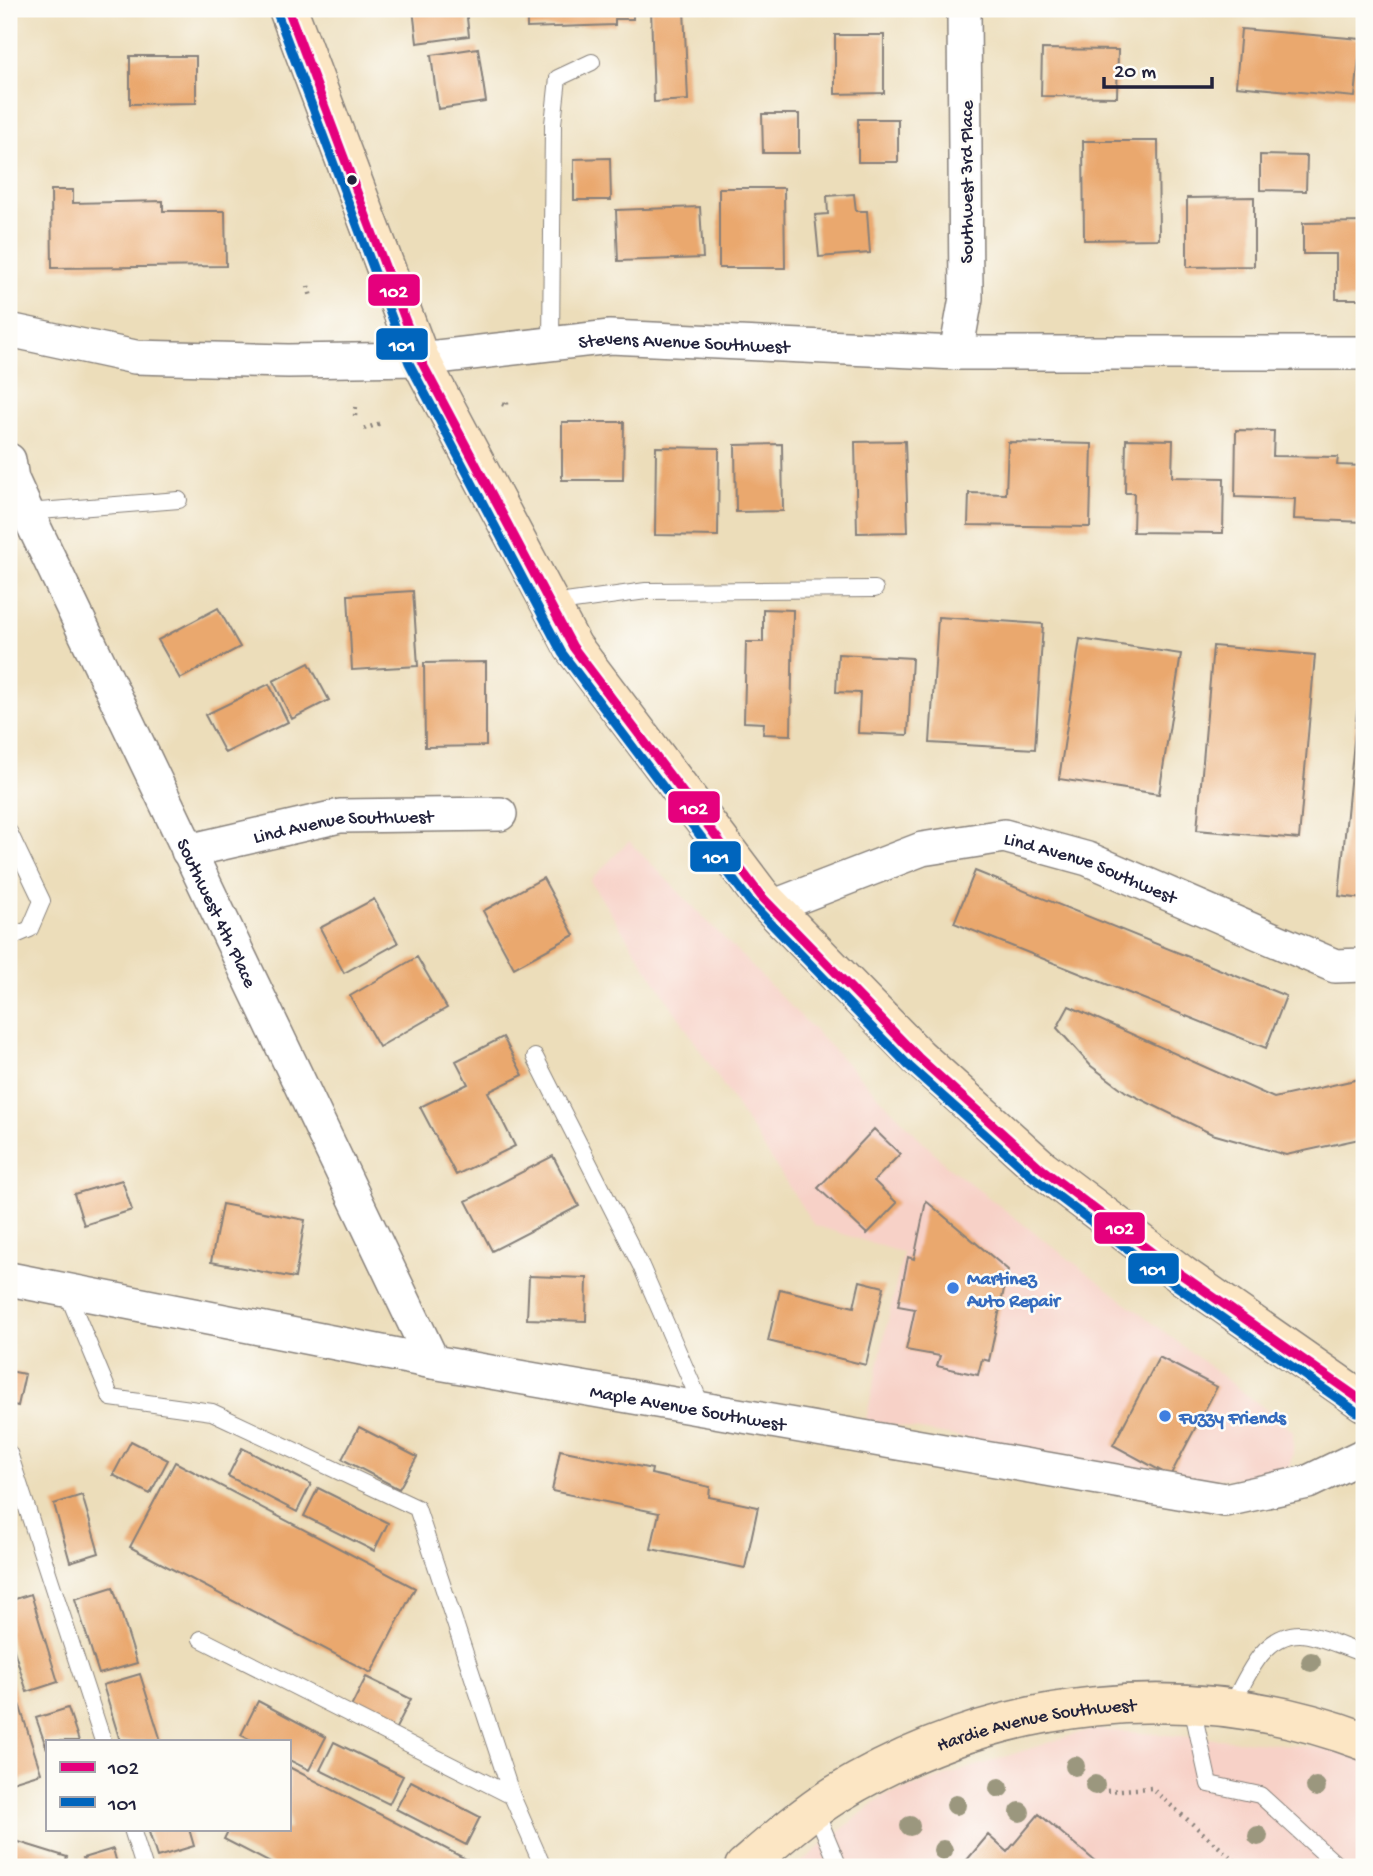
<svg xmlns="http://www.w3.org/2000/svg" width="1373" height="1876" font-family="'Gochi Hand',sans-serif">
	<rect width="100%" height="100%" fill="#fdfcf7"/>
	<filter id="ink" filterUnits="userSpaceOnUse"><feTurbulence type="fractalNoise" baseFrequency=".0143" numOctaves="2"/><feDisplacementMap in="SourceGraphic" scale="14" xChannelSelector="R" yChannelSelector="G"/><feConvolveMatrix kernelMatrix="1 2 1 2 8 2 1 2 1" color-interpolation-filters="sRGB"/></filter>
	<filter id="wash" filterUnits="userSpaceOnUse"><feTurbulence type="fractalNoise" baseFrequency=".00686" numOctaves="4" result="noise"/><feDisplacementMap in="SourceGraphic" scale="28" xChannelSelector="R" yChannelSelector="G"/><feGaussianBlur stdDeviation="1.57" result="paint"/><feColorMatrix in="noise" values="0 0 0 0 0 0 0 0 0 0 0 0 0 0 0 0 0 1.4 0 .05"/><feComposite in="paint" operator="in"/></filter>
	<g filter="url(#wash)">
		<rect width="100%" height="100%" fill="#ecddba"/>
		<path fill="#f7d1c7" d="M 629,841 L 946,1165 L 1286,1425 L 1293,1432 L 1293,1453 L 1288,1469 L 1252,1478 L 1186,1479 L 866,1420 L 903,1253 L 814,1225 L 590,881 Z
			M 1091,1729 L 1343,1749 L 1364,1760 L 1364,1867 L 795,1867 L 883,1796 Z"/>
		<g id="blocks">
			<path fill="#eaa86e" d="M 413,9 L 466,9 L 469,36 L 417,43 Z
				M 527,9 L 633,9 L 633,19 L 615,19 L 615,25 L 527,28 Z
				M 651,9 L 684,9 L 688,100 L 654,102 Z
				M 1241,29 L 1361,39 L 1355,97 L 1236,86 Z
				M 835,35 L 884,35 L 884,93 L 835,94 Z
				M 478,48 L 486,102 L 438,109 L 431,55 Z
				M 1042,49 L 1118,50 L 1117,97 L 1041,96 Z
				M 130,56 L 196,56 L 196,103 L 130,104 Z
				M 762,114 L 799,114 L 799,153 L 763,153 Z
				M 858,119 L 898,119 L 898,162 L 858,162 Z
				M 1083,141 L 1158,141 L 1159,239 L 1084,240 Z
				M 1260,155 L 1307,156 L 1306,191 L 1260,190 Z
				M 610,158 L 611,200 L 574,200 L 574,159 Z
				M 719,188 L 784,188 L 785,268 L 719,268 Z
				M 51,190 L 73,190 L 73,203 L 163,201 L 163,211 L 225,211 L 226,266 L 52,268 Z
				M 854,194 L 856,211 L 867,211 L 870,253 L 819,257 L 815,215 L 828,214 L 827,196 Z
				M 1254,197 L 1254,266 L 1187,267 L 1187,198 Z
				M 700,207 L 703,258 L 618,261 L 616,210 Z
				M 1364,222 L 1364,299 L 1336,299 L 1336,254 L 1303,254 L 1303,223 Z
				M 562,422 L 624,422 L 623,480 L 562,480 Z
				M 1236,430 L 1274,431 L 1273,456 L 1338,457 L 1337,465 L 1364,466 L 1364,522 L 1294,519 L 1295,499 L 1235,497 Z
				M 1126,439 L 1173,440 L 1172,477 L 1224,478 L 1223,533 L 1133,532 L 1134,493 L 1125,493 Z
				M 905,441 L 908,532 L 857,533 L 855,442 Z
				M 1008,442 L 1092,444 L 1090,527 L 968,525 L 969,493 L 1006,494 Z
				M 782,444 L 783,511 L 736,512 L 735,445 Z
				M 656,447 L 719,448 L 718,536 L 655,535 Z
				M 413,591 L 418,666 L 352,670 L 348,595 Z
				M 218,608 L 240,647 L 180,679 L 158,640 Z
				M 763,609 L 793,610 L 791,735 L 763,734 L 764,723 L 744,722 L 746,642 L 763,642 Z
				M 938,617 L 1043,624 L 1035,749 L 930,743 Z
				M 1080,639 L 1181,654 L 1159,794 L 1059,779 Z
				M 1213,646 L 1315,655 L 1299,839 L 1197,830 Z
				M 838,654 L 912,658 L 908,735 L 858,733 L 860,693 L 836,692 Z
				M 1362,659 L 1364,659 L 1364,899 L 1339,896 Z
				M 486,662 L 486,746 L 425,747 L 424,663 Z
				M 309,663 L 329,700 L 292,719 L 273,681 Z
				M 269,684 L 288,722 L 225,753 L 205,715 Z
				M 975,871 L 1286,996 L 1266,1048 L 954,923 Z
				M 543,878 L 574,935 L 514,968 L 483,911 Z
				M 374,899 L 398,943 L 344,973 L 320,928 Z
				M 417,957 L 447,1008 L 379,1047 L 350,996 Z
				M 1069,1006 L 1274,1098 L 1364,1078 L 1364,1138 L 1286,1155 L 1212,1134 L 1126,1092 L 1091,1066 L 1057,1028 Z
				M 503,1037 L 523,1075 L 488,1092 L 515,1146 L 456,1175 L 420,1107 L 468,1084 L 456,1061 Z
				M 874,1129 L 900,1154 L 874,1181 L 897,1203 L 867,1234 L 818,1188 Z
				M 553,1156 L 579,1206 L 492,1251 L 466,1201 Z
				M 122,1180 L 132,1210 L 84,1225 L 74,1194 Z
				M 926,1201 L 1008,1270 L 989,1361 L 982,1359 L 978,1375 L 937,1366 L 940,1356 L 906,1350 L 915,1309 L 898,1306 L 908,1257 L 914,1259 Z
				M 222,1204 L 305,1220 L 295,1278 L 211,1262 Z
				M 529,1276 L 587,1278 L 586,1321 L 527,1319 Z
				M 860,1281 L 884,1287 L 866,1365 L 768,1341 L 780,1289 L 854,1307 Z
				M 1159,1357 L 1217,1387 L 1170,1476 L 1113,1445 Z
				M 9,1371 L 25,1374 L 18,1406 L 9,1404 Z
				M 359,1427 L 417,1457 L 399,1489 L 342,1459 Z
				M 131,1441 L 168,1460 L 150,1494 L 113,1475 Z
				M 242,1448 L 311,1484 L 297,1512 L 228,1476 Z
				M 560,1450 L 652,1469 L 651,1474 L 710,1487 L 709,1497 L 758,1507 L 745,1568 L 651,1549 L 659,1513 L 552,1491 Z
				M 175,1462 L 415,1588 L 371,1673 L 130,1547 Z
				M 318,1488 L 388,1523 L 374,1551 L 304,1516 Z
				M 82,1495 L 99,1553 L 70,1562 L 54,1504 Z
				M 113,1587 L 137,1663 L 99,1674 L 75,1599 Z
				M 31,1594 L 58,1682 L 27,1692 L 9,1634 L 9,1601 Z
				M 9,1672 L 41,1773 L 9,1783 Z
				M 140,1674 L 161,1741 L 120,1741 L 103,1685 Z
				M 366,1677 L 411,1699 L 394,1732 L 350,1709 Z
				M 258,1701 L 326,1737 L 309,1770 L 289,1760 L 289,1741 L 253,1741 L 241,1735 Z
				M 68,1708 L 79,1741 L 47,1741 L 47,1749 L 36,1718 Z
				M 334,1742 L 403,1776 L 389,1804 L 320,1770 Z
				M 289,1767 L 481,1867 L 278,1867 L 224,1839 L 229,1829 L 289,1829 Z
				M 411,1781 L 480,1817 L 466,1845 L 396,1809 Z
				M 1039,1814 L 1102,1867 L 961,1867 L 988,1835 L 1007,1852 Z
				M 148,1829 L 189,1829 L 194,1846 L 157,1857 Z
				M 9,1839 L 67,1857 L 64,1867 L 9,1867 Z
				M 113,1849 L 118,1867 L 86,1867 L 83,1858 Z"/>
		</g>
	</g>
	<g filter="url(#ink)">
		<use href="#blocks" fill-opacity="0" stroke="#87807a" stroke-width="2"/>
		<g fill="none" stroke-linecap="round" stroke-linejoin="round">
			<g stroke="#87807a" stroke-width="18">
				<path id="lane" d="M 551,344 L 553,124 L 558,78 L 592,62
					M 9,523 L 27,512 L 179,500
					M 551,604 L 646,591 L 875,589
					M 9,832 L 42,901 L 30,929 L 9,938
					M 535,1057 L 641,1266 L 703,1409
					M 66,1290 L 111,1398 L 212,1412 L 417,1508 L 512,1796 L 201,1639
					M 9,1453 L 103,1741
					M 1192,1707 L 1209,1784 L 1260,1795 L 1339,1867
					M 1231,1707 C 1246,1679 1262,1634 1300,1634 C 1316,1634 1348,1649 1364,1654
					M 512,1796 L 543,1867
					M 815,1810 L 839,1867
					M 132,1829 L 144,1867"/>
			</g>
			<g stroke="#87807a" stroke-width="36">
				<g id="street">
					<path id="s1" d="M 9,330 L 135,357 L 288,361 L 420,359 L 610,337 L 956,353 L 1364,353"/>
					<path d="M 956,353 L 966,298 L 964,9"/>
					<path id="s2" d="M 9,460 L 12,479 L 27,512 L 433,1362"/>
					<path id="s3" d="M 188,851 L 340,816 L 500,814"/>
					<path id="s4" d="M 772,907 L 922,849 L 1004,836 L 1088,859 L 1335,966 L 1364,965"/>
					<path id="s5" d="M 9,1279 L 433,1362 L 1225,1500 L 1308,1482 L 1364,1455"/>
				</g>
			</g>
			<g stroke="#87807a" stroke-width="41">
				<g id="secondary">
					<path d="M 288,9 L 420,359 L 573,647 L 761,896 L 918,1057 L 1042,1169 L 1182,1275 L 1364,1402"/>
					<path id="s6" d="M 744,1867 C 773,1842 802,1816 835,1795 C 995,1697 1188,1675 1364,1741"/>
				</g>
			</g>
			<path stroke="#87807a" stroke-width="4.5" stroke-dasharray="2 5" stroke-linecap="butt" d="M 308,286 L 311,297
				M 502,404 L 507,406 L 507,401
				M 355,416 L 356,406
				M 364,429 L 381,423
				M 1107,1791 L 1151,1788 L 1242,1867"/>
			<use href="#lane" stroke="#fff" stroke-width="16"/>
			<use href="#street" stroke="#fff" stroke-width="33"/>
			<use href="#secondary" stroke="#fce6c4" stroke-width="38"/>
			<g stroke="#fdfcf7" stroke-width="14">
				<path id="bus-1" d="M 288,9 L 420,359 L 573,647 L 761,896 L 918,1057 L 1042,1169 L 1182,1275 L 1364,1402"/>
			</g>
			<g stroke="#fdfcf7" stroke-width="14">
				<path id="bus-2" d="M 277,13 L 409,363 L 562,653 L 751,903 L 909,1066 L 1034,1178 L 1175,1285 L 1357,1412"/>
			</g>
			<use href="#bus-1" stroke="#e5007d" stroke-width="9"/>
			<use href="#bus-2" stroke="#0065bd" stroke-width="9"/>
		</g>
		<g fill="#9b977e">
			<circle cx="1311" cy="1662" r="10"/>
			<circle cx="1075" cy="1766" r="10"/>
			<circle cx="1095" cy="1785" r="10"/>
			<circle cx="1316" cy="1787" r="10"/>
			<circle cx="999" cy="1788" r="10"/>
			<circle cx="956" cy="1805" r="10"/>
			<circle cx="1020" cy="1812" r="10"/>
			<circle cx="910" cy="1826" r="10"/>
			<circle cx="1258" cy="1836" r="10"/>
			<circle cx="943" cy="1850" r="10"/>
		</g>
	</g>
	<circle fill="#22223b" stroke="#fdfcf7" stroke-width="2.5" cx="352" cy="180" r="6"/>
	<g fill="#3f7fe0" stroke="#fdfcf7" stroke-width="2.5">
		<circle cx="953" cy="1288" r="7"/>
		<circle cx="1165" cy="1416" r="7"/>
	</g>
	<g text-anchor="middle" stroke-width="5" stroke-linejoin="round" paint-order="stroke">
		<g font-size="19" fill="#22223b" stroke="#fdfcf7">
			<text transform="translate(965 182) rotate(-90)" y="7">Southwest 3rd Place</text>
			<text dy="7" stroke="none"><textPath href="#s1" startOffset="679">Stevens Avenue Southwest</textPath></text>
			<text dy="7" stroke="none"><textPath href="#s3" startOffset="158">Lind Avenue Southwest</textPath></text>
			<text dy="7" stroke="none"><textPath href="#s4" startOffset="336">Lind Avenue Southwest</textPath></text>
			<text dy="7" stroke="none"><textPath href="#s2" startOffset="499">Southwest 4th Place</textPath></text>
			<text dy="7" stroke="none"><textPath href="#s5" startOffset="691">Maple Avenue Southwest</textPath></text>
			<text dy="7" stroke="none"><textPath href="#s6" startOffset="332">Hardie Avenue Southwest</textPath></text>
		</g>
		<g font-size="19" font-weight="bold" fill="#366cbe" stroke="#fdfcf7" text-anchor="start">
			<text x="967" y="1284">Martinez<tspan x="967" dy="22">Auto Repair</tspan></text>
			<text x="1179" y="1423">Fuzzy Friends</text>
		</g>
	</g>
	<g stroke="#fdfcf7" stroke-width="2.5">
		<rect x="367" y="273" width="54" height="34" rx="7" fill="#e5007d"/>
		<rect x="375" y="327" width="54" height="34" rx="7" fill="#0065bd"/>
		<rect x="667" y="790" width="54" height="34" rx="7" fill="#e5007d"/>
		<rect x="689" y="840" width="53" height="33" rx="7" fill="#0065bd"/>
		<rect x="1093" y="1211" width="53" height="34" rx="7" fill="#e5007d"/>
		<rect x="1127" y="1252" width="53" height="33" rx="7" fill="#0065bd"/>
	</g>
	<g font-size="19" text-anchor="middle" font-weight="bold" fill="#fff">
		<text x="394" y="297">102</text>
		<text x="402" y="351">101</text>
		<text x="694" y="814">102</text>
		<text x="716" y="863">101</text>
		<text x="1120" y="1234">102</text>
		<text x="1153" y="1275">101</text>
	</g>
	<rect width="1373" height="1876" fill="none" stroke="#fdfcf7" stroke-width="35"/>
	<rect x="46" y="1740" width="245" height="91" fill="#fdfcf7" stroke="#a5a5ac" stroke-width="2"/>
	<rect x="60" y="1762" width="35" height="10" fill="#e5007d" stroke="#a5a5ac" stroke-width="2"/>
	<text x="108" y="1774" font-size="21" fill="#22223b">102</text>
	<rect x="60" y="1797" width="35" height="10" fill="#0065bd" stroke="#a5a5ac" stroke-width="2"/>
	<text x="108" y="1810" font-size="21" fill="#22223b">101</text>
	<path d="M1104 77v10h108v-10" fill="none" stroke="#22223b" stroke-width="3.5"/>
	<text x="1114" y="77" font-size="21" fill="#22223b" stroke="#fdfcf7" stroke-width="5" paint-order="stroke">20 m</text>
</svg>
